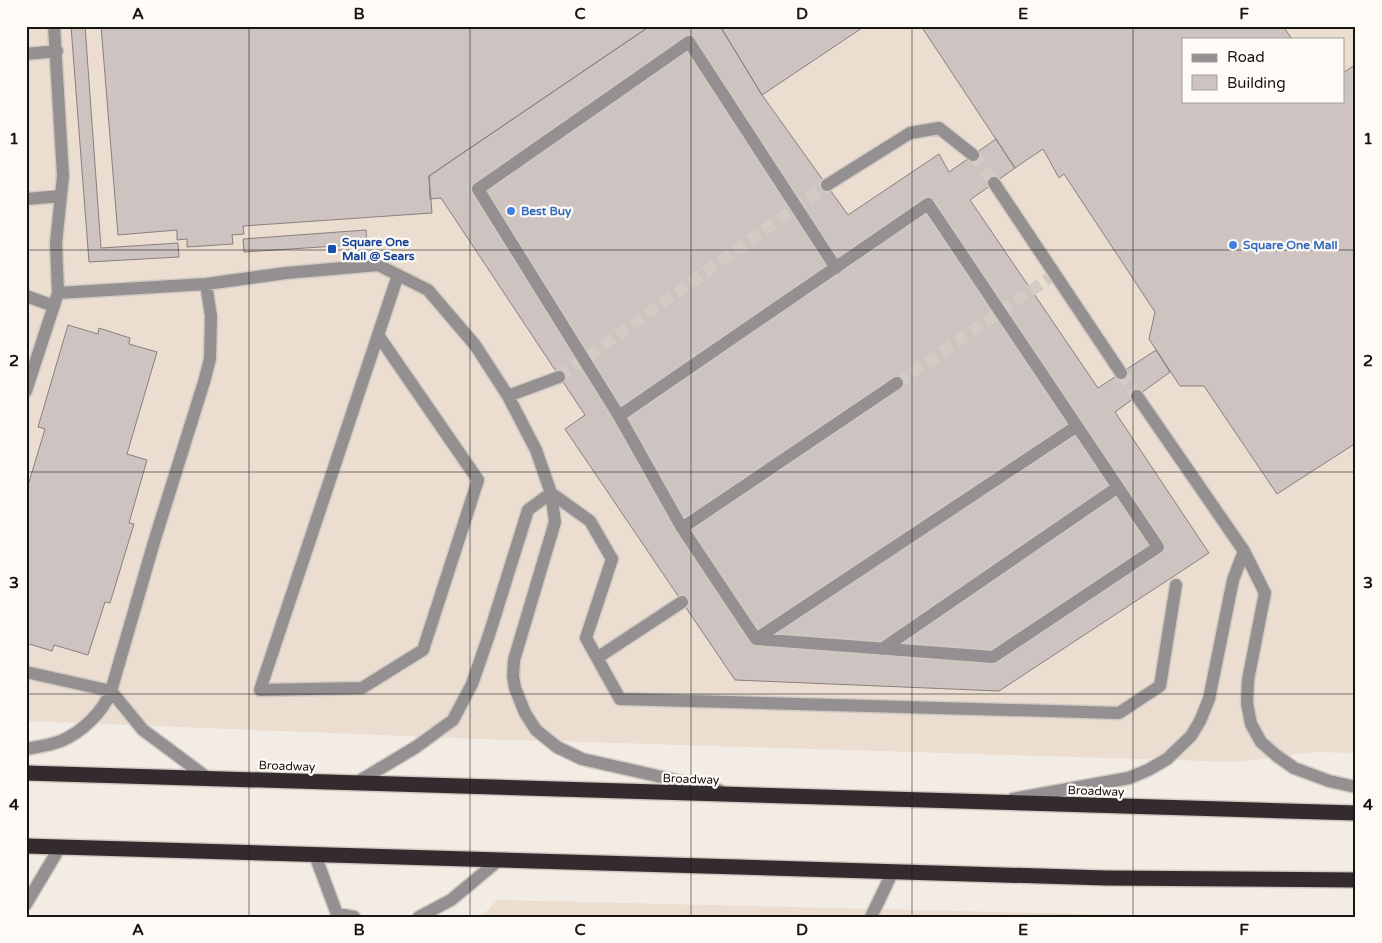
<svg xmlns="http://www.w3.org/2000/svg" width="1382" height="943" font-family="'Varela Round',sans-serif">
	<rect width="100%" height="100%" fill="#f3ece5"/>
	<path fill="#ebded1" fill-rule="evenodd" d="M 26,26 L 1356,26 L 1356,753 L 1314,752 L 1238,762 L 480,739 L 26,721 ZM 1183,39 L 1343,39 L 1343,101 L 1183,101 Z
		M 497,900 L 1212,917 L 481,917 Z"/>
	<path fill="#cdc3c0" stroke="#897f7d" d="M 71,26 L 85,26 L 101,248 L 178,243 L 179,257 L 89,262 Z
		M 101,26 L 650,26 L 429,176 L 432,213 L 243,226 L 244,234 L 232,235 L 233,244 L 187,247 L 187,239 L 177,240 L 177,230 L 118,235 Z
		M 650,26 L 720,26 L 762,95 L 848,215 L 939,154 L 949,172 L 996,139 L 1015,168 L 970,200 L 1098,388 L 1156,350 L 1170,372 L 1115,412 L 1209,553 L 999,691 L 735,680 L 565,429 L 585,415 L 441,198 L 430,199 L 429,176 Z
		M 720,26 L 865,26 L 762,95 Z
		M 921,26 L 1283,26 L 1292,39 L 1183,39 L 1183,101 L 1343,101 L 1343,73 L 1356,64 L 1356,443 L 1277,494 L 1204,386 L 1180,386 L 1149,339 L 1155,312 L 1064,174 L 1059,178 L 1043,149 L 1015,168 Z
		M 366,230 L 367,244 L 244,252 L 243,239 Z
		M 68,325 L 98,334 L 99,328 L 130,338 L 129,344 L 157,352 L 127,454 L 147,460 L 129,523 L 134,524 L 110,603 L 105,602 L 88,655 L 54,645 L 52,651 L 26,643 L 26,492 L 45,429 L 38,427 Z"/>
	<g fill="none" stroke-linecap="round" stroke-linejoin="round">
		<path stroke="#d2ccc5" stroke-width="12" stroke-dasharray="12 6" stroke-linecap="butt" d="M 973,155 L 994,183
			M 1121,373 L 1137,396
			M 559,377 L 827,185
			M 897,383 L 1055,274"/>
		<g stroke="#d0cac3" stroke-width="15">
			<path id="minor" d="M 26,54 L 57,51
				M 994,183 L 1121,373
				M 827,185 L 910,133 L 939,128 L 973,155
				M 26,199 L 61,196
				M 928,204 L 1158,547 L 993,657 L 756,639 L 682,528 L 619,416 Z
				M 58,293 L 206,284 L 286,273 L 378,265 L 428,290 L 475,345 L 508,396 L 536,450 L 551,493 L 555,522 L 514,660 L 513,676 L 515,688 L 525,713 L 536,730 L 557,747 L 582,759 L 719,790
				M 26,296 L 54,306
				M 378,335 L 478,480 L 423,650 L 362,688 L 260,690 L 398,275
				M 26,391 L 58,293 L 56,243 L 63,176 L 54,26
				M 508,396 L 559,377
				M 1137,396 L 1244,551 L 1265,593 L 1248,680 L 1247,703 L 1251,724 L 1261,742 L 1277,756 L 1294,768 L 1329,781 L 1356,787
				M 619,416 L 478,189 L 689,42 L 836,268
				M 551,493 L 590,521 L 612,559 L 586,638 L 620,699 L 1119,713 L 1160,686 L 1176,585
				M 682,528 L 897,383
				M 756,639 L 1077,426
				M 882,649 L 1118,487
				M 597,658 L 682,602
				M 26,672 L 111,691 L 143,730 L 209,779
				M 26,749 C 37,747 51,745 61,741 C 82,732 103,712 111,691 L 154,542 L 204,382 L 210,359 L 211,316 L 206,284
				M 356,783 L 416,747 L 453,720 L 472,684 L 489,635 L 528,510 L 551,493
				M 1013,799 L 1129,778 L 1148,770 L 1167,759 L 1191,736 L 1200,721 L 1209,699 L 1233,580 L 1244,551
				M 315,855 L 337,914 L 354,917
				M 26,904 L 60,847
				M 419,917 L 451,900 L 499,860
				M 871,917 L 893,871"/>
		</g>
		<g stroke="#d0cac3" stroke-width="18">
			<path id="highway" d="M 26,773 L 1356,813
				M 26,846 L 1106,878 L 1356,880"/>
		</g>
		<use href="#minor" stroke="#948f90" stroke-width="12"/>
		<use href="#highway" stroke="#332b2d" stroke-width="15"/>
	</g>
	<path fill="none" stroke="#171512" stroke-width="1" stroke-opacity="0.55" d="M 249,26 L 249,917M 470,26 L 470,917M 691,26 L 691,917M 912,26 L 912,917M 1133,26 L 1133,917M 26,250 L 1356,250M 26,472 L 1356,472M 26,694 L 1356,694"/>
	<g fill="#3f7fe0" stroke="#fefaf5" stroke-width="2">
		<circle cx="511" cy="211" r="5"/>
		<circle cx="1233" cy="245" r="5"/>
	</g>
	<rect fill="#1a4fb4" stroke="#fefaf5" stroke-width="2" x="327" y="244" width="10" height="10" rx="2.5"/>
	<g text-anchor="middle" stroke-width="4.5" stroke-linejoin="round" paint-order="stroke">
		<g font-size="12" font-weight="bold" fill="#366cbe" stroke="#fefaf5" text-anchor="start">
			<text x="521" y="215">Best Buy</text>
			<text x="1243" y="249">Square One Mall</text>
		</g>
		<g font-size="12" font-weight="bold" fill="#164399" stroke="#fefaf5" text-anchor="start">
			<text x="342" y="246">Square One<tspan x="342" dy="14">Mall @ Sears</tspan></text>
		</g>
		<g font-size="12" fill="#171512" stroke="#fefaf5">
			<text transform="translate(287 766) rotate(2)" y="4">Broadway</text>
			<text transform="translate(691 779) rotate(2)" y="4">Broadway</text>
			<text transform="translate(1096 791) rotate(2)" y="4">Broadway</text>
		</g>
	</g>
	<rect width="1382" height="943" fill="none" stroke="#fefaf5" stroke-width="55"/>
	<rect x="1182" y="38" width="162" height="65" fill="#fefaf5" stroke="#a29e9a"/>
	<rect x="1192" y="54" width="25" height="8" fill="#948f90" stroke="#a29e9a"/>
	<text x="1227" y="62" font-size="15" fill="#171512">Road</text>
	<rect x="1192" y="75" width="25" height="15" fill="#cdc3c0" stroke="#a29e9a"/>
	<text x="1227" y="88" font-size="15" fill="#171512">Building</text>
	<rect x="28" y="28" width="1326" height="888" fill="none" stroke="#171512" stroke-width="2"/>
	<g font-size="16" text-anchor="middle" font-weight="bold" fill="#171512">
		<text x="138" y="19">A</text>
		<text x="359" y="19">B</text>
		<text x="580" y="19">C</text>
		<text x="802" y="19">D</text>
		<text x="1023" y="19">E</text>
		<text x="1244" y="19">F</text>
		<text x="14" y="144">1</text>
		<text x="1368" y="144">1</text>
		<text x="14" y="366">2</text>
		<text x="1368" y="366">2</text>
		<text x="14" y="588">3</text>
		<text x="1368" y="588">3</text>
		<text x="14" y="810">4</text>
		<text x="1368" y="810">4</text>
		<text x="138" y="935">A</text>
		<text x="359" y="935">B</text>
		<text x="580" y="935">C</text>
		<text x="802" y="935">D</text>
		<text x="1023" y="935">E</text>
		<text x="1244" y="935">F</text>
	</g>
</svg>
